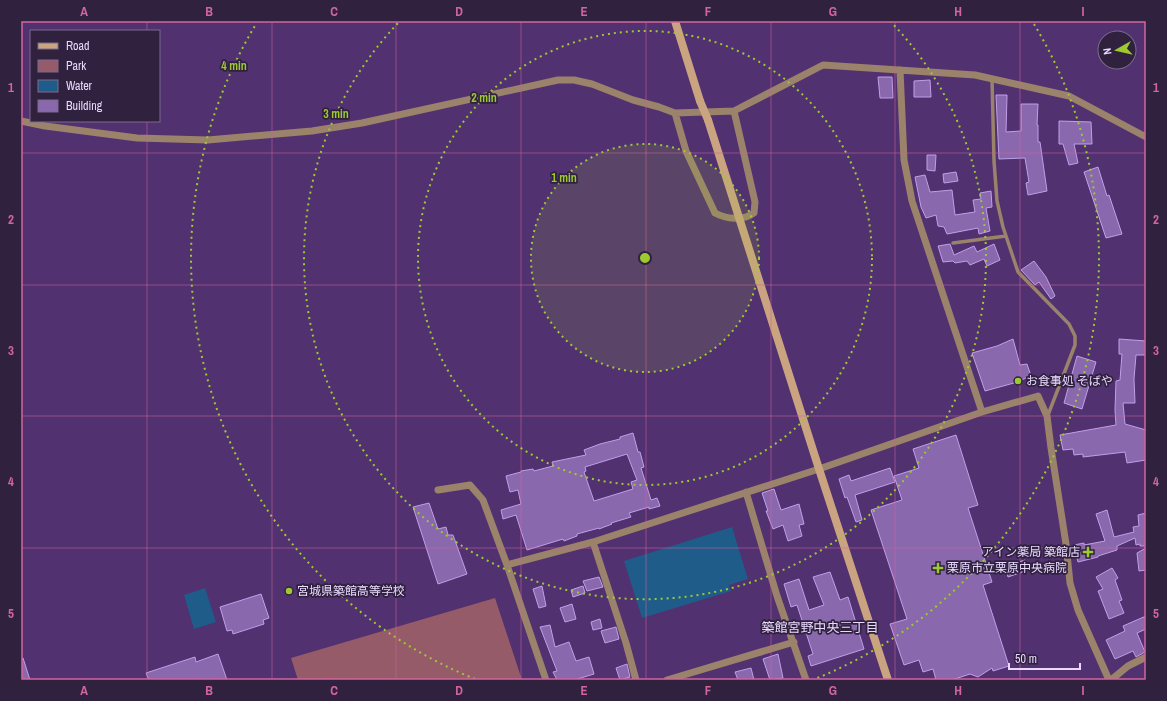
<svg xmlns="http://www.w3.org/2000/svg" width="1167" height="701" font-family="'Archivo Narrow','Noto Sans JP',sans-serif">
	<rect width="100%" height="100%" fill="#513170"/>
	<path fill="#965b68" d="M 495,598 L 522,680 L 298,680 L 291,658 Z"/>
	<path fill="#1f5c8a" d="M 732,527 L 748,579 L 729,585 L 731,591 L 642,618 L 624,561 Z
		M 205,588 L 216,622 L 194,629 L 184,595 Z"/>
	<path fill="#8968ad" stroke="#c19fe9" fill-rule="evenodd" d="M 878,77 L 892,77 L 893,98 L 880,98 Z
		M 930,80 L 931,97 L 914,97 L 914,81 Z
		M 996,95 L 1007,95 L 1006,132 L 1021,131 L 1021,104 L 1038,104 L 1037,125 L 1038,125 L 1038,142 L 1040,142 L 1047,191 L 1028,195 L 1026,183 L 1029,182 L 1025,158 L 999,159 Z
		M 1059,121 L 1091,122 L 1092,144 L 1074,144 L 1078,163 L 1069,165 L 1063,144 L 1059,144 Z
		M 927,155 L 936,155 L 935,171 L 927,170 Z
		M 1098,167 L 1107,196 L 1109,195 L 1122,234 L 1106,238 L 1084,172 Z
		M 956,172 L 958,181 L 944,183 L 943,174 Z
		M 925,175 L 930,192 L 952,190 L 955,215 L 975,212 L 973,200 L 981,199 L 980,193 L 991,191 L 992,207 L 986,208 L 990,231 L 979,234 L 978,228 L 947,234 L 944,227 L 938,226 L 936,215 L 926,218 L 921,207 L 915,177 Z
		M 950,244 L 954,255 L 974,246 L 977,252 L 994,244 L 1000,260 L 987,266 L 984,259 L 970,265 L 967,261 L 955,263 L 953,261 L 943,262 L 938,246 Z
		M 1034,261 L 1046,277 L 1055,296 L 1051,299 L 1039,282 L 1035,285 L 1021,270 Z
		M 1013,339 L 1020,365 L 1027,364 L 1031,376 L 1014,383 L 985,391 L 972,353 L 997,346 Z
		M 1119,339 L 1146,341 L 1146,355 L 1136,355 L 1134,379 L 1135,403 L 1123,403 L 1125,424 L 1146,430 L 1146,460 L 1127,463 L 1125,452 L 1083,457 L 1083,454 L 1074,455 L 1073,449 L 1063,450 L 1060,435 L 1116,425 L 1115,410 L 1116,381 L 1120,380 L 1122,354 L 1119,354 Z
		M 1077,356 L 1096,362 L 1082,409 L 1064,403 Z
		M 633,433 L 638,452 L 640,452 L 644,467 L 641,468 L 651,500 L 657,498 L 660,506 L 649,509 L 649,507 L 629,513 L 631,517 L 611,523 L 612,524 L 599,529 L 599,528 L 577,534 L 577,536 L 564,541 L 563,539 L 527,550 L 516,515 L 503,519 L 501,510 L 521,504 L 518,490 L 510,492 L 506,476 L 521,472 L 521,471 L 533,469 L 534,471 L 553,466 L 552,462 L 586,455 L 584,450 L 600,444 L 620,439 L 620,437 ZM 627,454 L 637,480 L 631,482 L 633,489 L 594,501 L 584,472 L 586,471 L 585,467 Z
		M 956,435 L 978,505 L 968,508 L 992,582 L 983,585 L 1009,666 L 993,671 L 992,668 L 978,677 L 970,674 L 952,680 L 936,680 L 933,669 L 923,672 L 919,660 L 904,665 L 890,624 L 907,619 L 871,510 L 902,500 L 894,476 L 919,468 L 913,449 Z
		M 890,468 L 895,482 L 855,495 L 862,520 L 856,522 L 847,497 L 845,498 L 839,479 L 849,475 L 851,481 Z
		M 774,489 L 781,510 L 799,504 L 804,524 L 799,525 L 802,536 L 788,541 L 783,525 L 773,529 L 766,511 L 768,511 L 762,493 Z
		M 429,503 L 438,529 L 446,527 L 448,535 L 453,535 L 467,574 L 438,584 L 413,507 Z
		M 1107,510 L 1114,537 L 1134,532 L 1133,527 L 1139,526 L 1138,515 L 1146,513 L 1146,546 L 1140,546 L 1140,544 L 1136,545 L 1135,538 L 1117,546 L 1117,550 L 1098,556 L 1098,557 L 1078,562 L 1074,545 L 1084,543 L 1084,545 L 1105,541 L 1096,514 Z
		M 1146,548 L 1146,570 L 1139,571 L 1137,553 Z
		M 1025,560 L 1028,570 L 1008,577 L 1005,566 Z
		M 1112,568 L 1118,578 L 1115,580 L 1122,600 L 1119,601 L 1124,613 L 1109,619 L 1098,591 L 1103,589 L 1096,577 Z
		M 830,572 L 840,600 L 848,597 L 864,649 L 811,666 L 808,656 L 813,654 L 797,605 L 791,607 L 784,584 L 799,579 L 809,610 L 824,605 L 813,577 Z
		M 599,577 L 603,587 L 587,591 L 583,581 Z
		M 542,586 L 546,606 L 539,608 L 533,589 Z
		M 583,586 L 585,593 L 573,597 L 571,590 Z
		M 261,594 L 269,618 L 263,620 L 264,624 L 233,634 L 232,630 L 227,631 L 220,607 Z
		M 572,604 L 576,619 L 565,622 L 560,608 Z
		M 1146,616 L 1146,629 L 1137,633 L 1145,652 L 1136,657 L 1133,651 L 1115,659 L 1106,640 L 1125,631 L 1123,626 Z
		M 600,619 L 602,628 L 593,630 L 591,622 Z
		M 550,625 L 555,647 L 569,642 L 576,661 L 589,657 L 594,674 L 574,680 L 557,680 L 553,672 L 557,671 L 540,627 Z
		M 616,627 L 619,639 L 605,643 L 601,631 Z
		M 218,654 L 227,680 L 149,680 L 146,673 L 195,657 L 196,662 Z
		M 778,654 L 783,678 L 770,680 L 763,659 Z
		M 21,658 L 23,658 L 30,680 L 21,680 Z
		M 627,664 L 630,677 L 620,680 L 616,668 Z
		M 751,668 L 754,680 L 738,680 L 735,672 Z"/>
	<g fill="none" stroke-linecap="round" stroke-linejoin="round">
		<path stroke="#9a826b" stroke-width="3.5" d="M 992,79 L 994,161 L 997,201 L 1003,227 L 1018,272 L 1069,324 L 1075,336 L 1075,345 L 1048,415
			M 953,243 L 1006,236"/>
		<path stroke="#9a826b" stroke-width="7" d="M 900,70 L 904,160 L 912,201 L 982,412
			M 675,113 L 686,151 L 715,213 C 726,219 743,221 754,213 L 755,202 L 734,111
			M 21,121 L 45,126 L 137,138 L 208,140 L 312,131 L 362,123 L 558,80 L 574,80 L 592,84 L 633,100 L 659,107 L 675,113 L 734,111 L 823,65 L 975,75 L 1069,96 L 1146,137
			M 438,490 L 470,485 L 483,500 L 507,565
			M 746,492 L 777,596 L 806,680
			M 593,542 L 626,643 L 636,680
			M 546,680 L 507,565 L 593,542 L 819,469 L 982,412 L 1038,396 L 1047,416 L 1051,448 L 1066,544 L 1070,583 L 1078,610 L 1109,680
			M 667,680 L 794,642
			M 1111,680 L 1128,666 L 1146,657"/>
		<path stroke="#caa480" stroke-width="8" d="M 675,21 L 700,101
			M 708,120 L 819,469 L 888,680"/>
		<path stroke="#caa480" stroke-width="8" d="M 700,101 L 708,120"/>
	</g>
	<path fill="none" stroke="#d2659d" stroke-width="1" stroke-opacity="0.55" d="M 147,21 L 147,31M 272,21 L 272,680M 396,21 L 396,680M 521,21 L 521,680M 646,21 L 646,680M 771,21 L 771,680M 895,21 L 895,680M 1020,21 L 1020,680M 147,121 L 147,680M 21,153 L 1146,153M 21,285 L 1146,285M 21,416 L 1146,416M 21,548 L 1146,548"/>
	<circle cx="645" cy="258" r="114" fill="#9dca30" fill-opacity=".12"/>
	<g fill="none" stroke="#9dca30" stroke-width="2" stroke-dasharray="2 4">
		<circle cx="645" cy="258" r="114"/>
		<circle cx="645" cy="258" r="227"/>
		<path d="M890 21A341 341 0 1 1 400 21"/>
		<path d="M475 679A454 454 0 0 1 256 24M1034 24A454 454 0 0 1 815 679"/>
	</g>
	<g fill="#9dca30" stroke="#30223f" stroke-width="1.5">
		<circle cx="1018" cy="381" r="4"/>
		<path d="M1086 546h4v4h4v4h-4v4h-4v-4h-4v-4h4z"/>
		<path d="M936 562h4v4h4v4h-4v4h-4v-4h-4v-4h4z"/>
		<circle cx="289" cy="591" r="4"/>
	</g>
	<g text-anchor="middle" stroke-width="3.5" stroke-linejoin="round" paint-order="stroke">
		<g font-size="12" fill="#e9d9ff" stroke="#30223f" text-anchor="start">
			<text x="1026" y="385">お食事処 そばや</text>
			<text x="1080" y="556" text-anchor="end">アイン薬局 築館店</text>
			<text x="947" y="572">栗原市立栗原中央病院</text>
			<text x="297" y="595">宮城県築館高等学校</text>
		</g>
		<g font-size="13" fill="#e9d9ff" stroke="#30223f">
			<text x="820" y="632">築館宮野中央三丁目</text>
		</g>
	</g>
	<circle cx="645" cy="258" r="6" fill="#9dca30" stroke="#30223f" stroke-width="2"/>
	<g font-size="12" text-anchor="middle" font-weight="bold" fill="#9dca30" stroke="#30223f" stroke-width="3.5" stroke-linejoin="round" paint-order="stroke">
		<text x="234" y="70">4 min</text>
		<text x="484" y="102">2 min</text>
		<text x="336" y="118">3 min</text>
		<text x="564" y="182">1 min</text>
	</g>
	<rect width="1167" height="701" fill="none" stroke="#30223f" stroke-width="44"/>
	<rect x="30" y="30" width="130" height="92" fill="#30223f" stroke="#7a6b8c"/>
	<rect x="38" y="43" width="20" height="6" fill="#caa480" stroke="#7a6b8c"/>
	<text x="66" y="50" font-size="12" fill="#e9d9ff">Road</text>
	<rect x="38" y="60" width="20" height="12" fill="#965b68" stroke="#7a6b8c"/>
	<text x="66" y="70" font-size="12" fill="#e9d9ff">Park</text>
	<rect x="38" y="80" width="20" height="12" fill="#1f5c8a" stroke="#7a6b8c"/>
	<text x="66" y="90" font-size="12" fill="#e9d9ff">Water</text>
	<rect x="38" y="100" width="20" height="12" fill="#8968ad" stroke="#7a6b8c"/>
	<text x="66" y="110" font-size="12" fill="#e9d9ff">Building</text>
	<g transform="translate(1117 50) rotate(262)"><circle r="19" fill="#30223f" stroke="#7a6b8c"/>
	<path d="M0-3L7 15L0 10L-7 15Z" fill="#9dca30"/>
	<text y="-6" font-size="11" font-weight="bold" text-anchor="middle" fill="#e9d9ff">N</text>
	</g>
	<path d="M1009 663v6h71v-6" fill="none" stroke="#e9d9ff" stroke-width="2"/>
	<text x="1015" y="663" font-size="12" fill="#e9d9ff" stroke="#30223f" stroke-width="3" paint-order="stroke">50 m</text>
	<rect x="22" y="22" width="1123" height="657" fill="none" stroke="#d2659d" stroke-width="1.5"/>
	<g font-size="13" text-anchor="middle" font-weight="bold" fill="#d2659d">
		<text x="84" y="16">A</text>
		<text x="209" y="16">B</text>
		<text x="334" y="16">C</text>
		<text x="459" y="16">D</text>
		<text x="584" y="16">E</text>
		<text x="708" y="16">F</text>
		<text x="833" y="16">G</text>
		<text x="958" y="16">H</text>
		<text x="1083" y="16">I</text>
		<text x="11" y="92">1</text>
		<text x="1156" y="92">1</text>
		<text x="11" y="224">2</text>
		<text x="1156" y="224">2</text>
		<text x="11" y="355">3</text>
		<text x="1156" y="355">3</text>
		<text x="11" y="486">4</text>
		<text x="1156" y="486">4</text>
		<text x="11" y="618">5</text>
		<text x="1156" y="618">5</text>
		<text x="84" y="695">A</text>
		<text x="209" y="695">B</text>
		<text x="334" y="695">C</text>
		<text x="459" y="695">D</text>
		<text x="584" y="695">E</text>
		<text x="708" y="695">F</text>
		<text x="833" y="695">G</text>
		<text x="958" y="695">H</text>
		<text x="1083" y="695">I</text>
	</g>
</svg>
